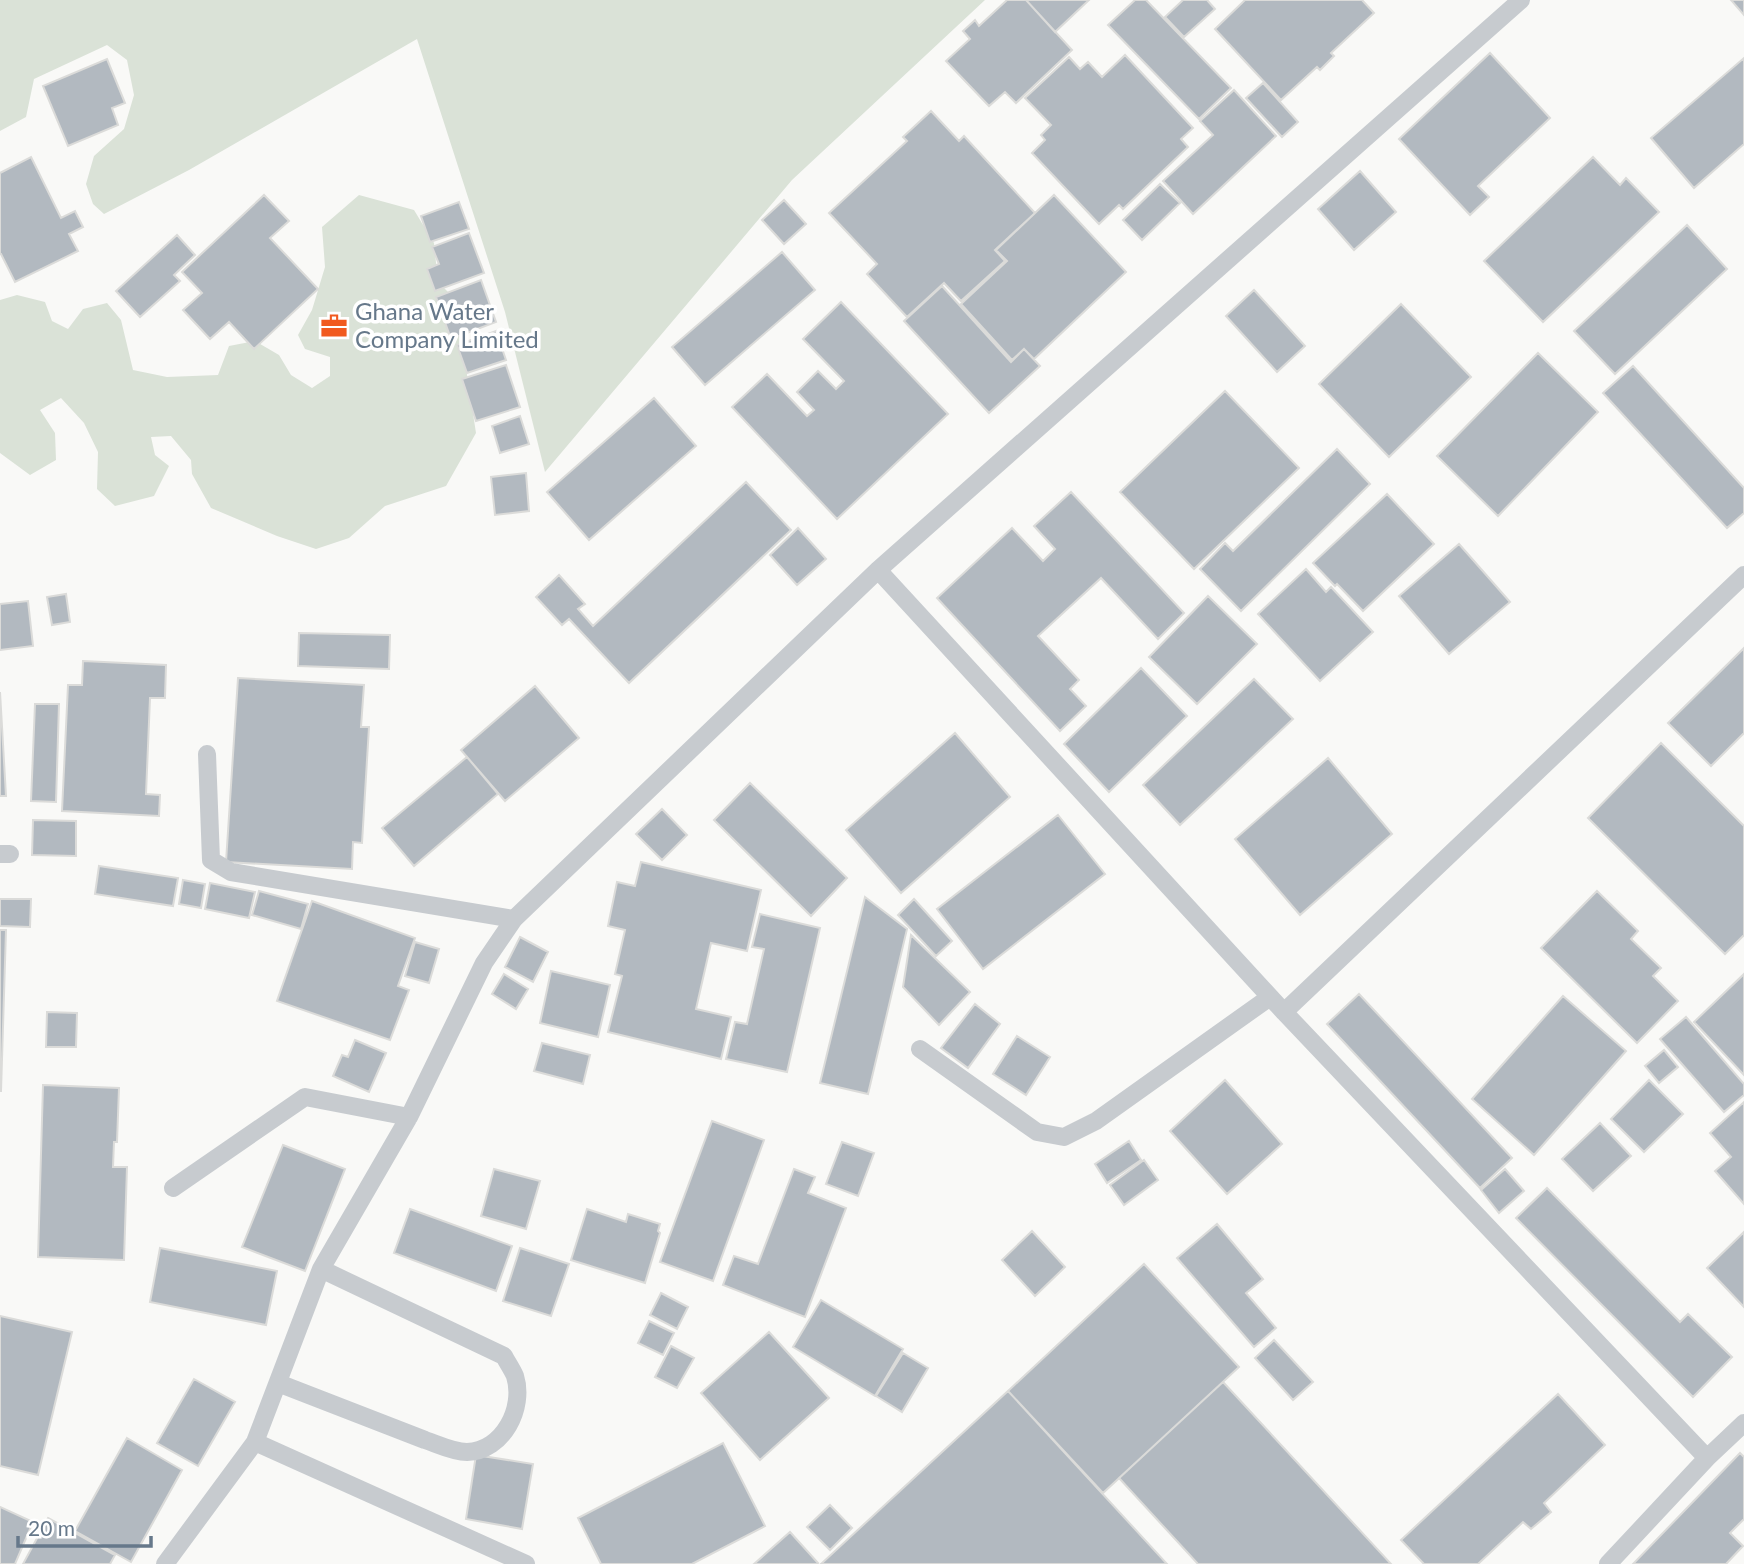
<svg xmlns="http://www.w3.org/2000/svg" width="1744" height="1564" font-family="Lato,sans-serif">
	<rect width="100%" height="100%" fill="#f9f9f7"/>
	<path fill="#dae2d7" d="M 0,0 L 985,0 L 792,180 L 545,472 L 505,312 L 417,39 L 189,170 L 104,214 L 93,204 L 86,184 L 94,156 L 124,129 L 134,95 L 127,60 L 107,45 L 34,79 L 26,117 L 0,131 Z
		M 359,195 L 414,210 L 434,243 L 438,282 L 463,307 L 465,362 L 476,433 L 446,486 L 385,506 L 349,538 L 316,549 L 277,536 L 211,508 L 192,474 L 191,460 L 171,436 L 151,437 L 155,455 L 169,466 L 154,496 L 115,506 L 97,489 L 98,452 L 84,423 L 61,398 L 40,410 L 55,433 L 56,460 L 30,475 L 0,453 L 0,300 L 17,295 L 45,302 L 52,321 L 68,329 L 83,309 L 107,303 L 121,320 L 133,370 L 167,377 L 218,375 L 229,346 L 255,341 L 279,355 L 291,375 L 312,388 L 330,376 L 330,357 L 305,349 L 298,335 L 312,310 L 325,267 L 322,227 Z"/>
	<path fill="#b2b9c0" stroke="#dbdbd9" stroke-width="2" d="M 1007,0 L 1026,0 L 1072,50 L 1016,103 L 1005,92 L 989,106 L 946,61 L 970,39 L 963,31 L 975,20 L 979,26 Z
		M 1026,0 L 1089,0 L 1055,32 Z
		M 1135,0 L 1146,0 L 1231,88 L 1199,119 L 1108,25 Z
		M 1183,0 L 1207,0 L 1215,9 L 1184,37 L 1165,17 Z
		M 1245,0 L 1362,0 L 1374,13 L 1331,53 L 1334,56 L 1320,70 L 1317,67 L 1281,100 L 1215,29 Z
		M 1731,0 L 1744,0 L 1744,15 Z
		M 1490,53 L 1550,118 L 1478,186 L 1489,197 L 1470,215 L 1399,139 Z
		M 1125,55 L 1193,128 L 1181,139 L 1188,147 L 1123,209 L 1119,205 L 1099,224 L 1032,153 L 1045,140 L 1041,135 L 1051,125 L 1025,98 L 1069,57 L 1080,69 L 1088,62 L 1102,77 Z
		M 1744,58 L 1744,144 L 1694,188 L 1651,138 Z
		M 107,59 L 125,103 L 112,108 L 118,125 L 68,146 L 43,86 Z
		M 1263,83 L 1298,122 L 1282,137 L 1246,98 Z
		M 1234,90 L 1276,136 L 1193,214 L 1163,181 L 1213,135 L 1200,121 Z
		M 931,111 L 959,141 L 964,136 L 1035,213 L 995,250 L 1005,261 L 961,301 L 944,283 L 907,317 L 867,274 L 877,264 L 829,213 L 907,141 L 903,137 Z
		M 31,157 L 61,218 L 75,211 L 83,227 L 69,234 L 78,251 L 15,282 L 1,254 L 0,254 L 0,173 Z
		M 1593,157 L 1620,185 L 1626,178 L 1659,212 L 1543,322 L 1484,261 Z
		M 1360,171 L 1396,212 L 1354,250 L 1318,209 Z
		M 1160,184 L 1180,203 L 1142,240 L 1123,220 Z
		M 264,195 L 289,221 L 270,238 L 318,289 L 254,349 L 229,322 L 210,339 L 183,310 L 202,293 L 182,272 Z
		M 1054,195 L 1126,272 L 1034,359 L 1024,349 L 1012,360 L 961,304 L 1007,261 L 996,250 Z
		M 784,200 L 806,224 L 784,244 L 762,220 Z
		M 459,202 L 469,229 L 430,242 L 421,216 Z
		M 1687,225 L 1727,269 L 1615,374 L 1574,331 Z
		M 469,233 L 484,273 L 435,291 L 427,269 L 439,264 L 432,247 Z
		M 177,235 L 195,255 L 174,275 L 180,281 L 140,317 L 116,291 Z
		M 782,252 L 815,290 L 705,385 L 672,347 Z
		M 481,280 L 496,322 L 451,339 L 436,297 Z
		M 942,286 L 1011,362 L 1024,349 L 1040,366 L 989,413 L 904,321 Z
		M 1254,290 L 1305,346 L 1277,372 L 1226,316 Z
		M 841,302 L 948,414 L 837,519 L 732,407 L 767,374 L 807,416 L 814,410 L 797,392 L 818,371 L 836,389 L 844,381 L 803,339 Z
		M 1401,304 L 1471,377 L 1389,457 L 1319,384 Z
		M 496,331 L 506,360 L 467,373 L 457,345 Z
		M 1538,353 L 1598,412 L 1498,516 L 1437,456 Z
		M 506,365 L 520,407 L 476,421 L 462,379 Z
		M 1633,366 L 1744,488 L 1744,513 L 1727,528 L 1603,393 Z
		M 1225,391 L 1299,468 L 1194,569 L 1120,492 Z
		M 654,398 L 696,446 L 589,540 L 547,492 Z
		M 520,416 L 529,444 L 500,453 L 492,426 Z
		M 1337,449 L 1370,484 L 1241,611 L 1200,569 L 1225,543 L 1233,551 Z
		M 526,473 L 529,511 L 495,515 L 491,477 Z
		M 746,482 L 791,530 L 629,683 L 569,619 L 562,625 L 536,597 L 559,575 L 585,604 L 578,609 L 593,626 Z
		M 1071,492 L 1184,613 L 1158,639 L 1101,578 L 1038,636 L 1079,680 L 1070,689 L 1086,706 L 1060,731 L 937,598 L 1012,528 L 1043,561 L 1055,549 L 1034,526 Z
		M 1387,494 L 1434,544 L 1363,611 L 1337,584 L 1335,586 L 1313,563 Z
		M 798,528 L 826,559 L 797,585 L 770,555 Z
		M 1459,544 L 1510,602 L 1449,654 L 1399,596 Z
		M 1306,569 L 1326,592 L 1331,587 L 1373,632 L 1320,681 L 1258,614 Z
		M 66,594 L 70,622 L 52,625 L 47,597 Z
		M 1208,596 L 1257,644 L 1197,704 L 1149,657 Z
		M 28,601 L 33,646 L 0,650 L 0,604 Z
		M 299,633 L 390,635 L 389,669 L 298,666 Z
		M 1744,648 L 1744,733 L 1711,766 L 1668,723 Z
		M 83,661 L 166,665 L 165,698 L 150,698 L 146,794 L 160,795 L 159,816 L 62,811 L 68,685 L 82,685 Z
		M 1141,668 L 1187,716 L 1109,792 L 1064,744 Z
		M 238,678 L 364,685 L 361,727 L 369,727 L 362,843 L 353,842 L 352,869 L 226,862 Z
		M 1254,679 L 1293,719 L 1180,825 L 1143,785 Z
		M 535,686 L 579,738 L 505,801 L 461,750 Z
		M 0,692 L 6,796 L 0,796 Z
		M 35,704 L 59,704 L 56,802 L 31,801 Z
		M 955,733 L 1010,797 L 901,893 L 846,830 Z
		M 1661,743 L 1744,826 L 1744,935 L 1725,954 L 1588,818 Z
		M 467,757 L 498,794 L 414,866 L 382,828 Z
		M 1328,758 L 1392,834 L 1300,915 L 1235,839 Z
		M 750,783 L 847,878 L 811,916 L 714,820 Z
		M 662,809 L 687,835 L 662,860 L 636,834 Z
		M 1058,815 L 1105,874 L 983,969 L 937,909 Z
		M 33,820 L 76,821 L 76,856 L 32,855 Z
		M 641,862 L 761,890 L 747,951 L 711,943 L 696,1009 L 731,1017 L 721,1059 L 608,1032 L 622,976 L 615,974 L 625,930 L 608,926 L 617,882 L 635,886 Z
		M 99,866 L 178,878 L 173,906 L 95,894 Z
		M 183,880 L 205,884 L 201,908 L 179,904 Z
		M 210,883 L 255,892 L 249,918 L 205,909 Z
		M 259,891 L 308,904 L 301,929 L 252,915 Z
		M 1597,891 L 1638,931 L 1631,939 L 1661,968 L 1653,976 L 1678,1001 L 1637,1043 L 1541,948 Z
		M 865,897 L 907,929 L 868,1094 L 820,1083 Z
		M 0,899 L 31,899 L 30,927 L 0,926 Z
		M 914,899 L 952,941 L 936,956 L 898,915 Z
		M 312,901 L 415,938 L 398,986 L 409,990 L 390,1040 L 277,1001 Z
		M 760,914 L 820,928 L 787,1072 L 726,1059 L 735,1022 L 747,1024 L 764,949 L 752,947 Z
		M 0,930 L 6,930 L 1,1091 L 0,1091 Z
		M 911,935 L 970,992 L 939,1025 L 903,987 Z
		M 520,937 L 548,952 L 533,982 L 505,967 Z
		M 415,942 L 439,949 L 429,983 L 405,976 Z
		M 551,971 L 610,985 L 598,1037 L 540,1023 Z
		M 504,974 L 528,989 L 516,1009 L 492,994 Z
		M 1744,974 L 1744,1075 L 1694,1022 Z
		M 1359,994 L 1512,1158 L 1480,1188 L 1327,1024 Z
		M 1563,996 L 1626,1051 L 1534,1155 L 1472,1099 Z
		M 975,1004 L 1000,1024 L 968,1068 L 941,1048 Z
		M 47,1012 L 77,1013 L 76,1047 L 46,1047 Z
		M 1686,1017 L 1744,1084 L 1744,1095 L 1724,1112 L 1660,1039 Z
		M 1017,1036 L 1050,1057 L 1026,1095 L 993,1074 Z
		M 355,1040 L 386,1053 L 369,1092 L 333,1076 L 342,1055 L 348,1057 Z
		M 542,1043 L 590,1055 L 583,1084 L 534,1071 Z
		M 1664,1050 L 1678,1067 L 1659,1083 L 1645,1066 Z
		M 1225,1080 L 1282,1144 L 1227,1194 L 1170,1131 Z
		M 1649,1080 L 1683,1114 L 1644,1152 L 1611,1119 Z
		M 43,1085 L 119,1088 L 117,1142 L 114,1142 L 113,1167 L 127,1167 L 124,1260 L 38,1257 Z
		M 1744,1102 L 1744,1204 L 1715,1171 L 1731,1157 L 1710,1133 Z
		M 712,1121 L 764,1140 L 713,1281 L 660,1262 Z
		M 1600,1123 L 1631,1156 L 1593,1191 L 1562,1159 Z
		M 1129,1141 L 1141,1160 L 1107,1183 L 1095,1164 Z
		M 842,1142 L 874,1153 L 858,1196 L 826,1184 Z
		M 283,1145 L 345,1169 L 305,1271 L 242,1247 Z
		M 1144,1160 L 1158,1180 L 1124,1205 L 1110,1185 Z
		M 494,1169 L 540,1181 L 526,1229 L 481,1216 Z
		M 794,1169 L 815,1177 L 808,1193 L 846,1208 L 805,1317 L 723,1285 L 734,1256 L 758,1264 Z
		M 1505,1169 L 1524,1191 L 1499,1213 L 1481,1190 Z
		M 1547,1188 L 1680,1322 L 1688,1314 L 1732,1357 L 1693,1397 L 1516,1218 Z
		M 410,1209 L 512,1246 L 496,1291 L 394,1253 Z
		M 587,1209 L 626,1222 L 628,1214 L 660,1224 L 658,1231 L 660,1233 L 645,1283 L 571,1260 Z
		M 1217,1224 L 1263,1279 L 1246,1293 L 1276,1328 L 1254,1347 L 1177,1258 Z
		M 1032,1231 L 1065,1267 L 1035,1296 L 1002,1260 Z
		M 1744,1232 L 1744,1307 L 1707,1268 Z
		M 160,1248 L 277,1271 L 266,1325 L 150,1302 Z
		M 520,1248 L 569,1264 L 551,1316 L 503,1301 Z
		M 1144,1264 L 1239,1367 L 1103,1493 L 1008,1391 Z
		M 661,1293 L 688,1307 L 677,1329 L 650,1315 Z
		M 821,1300 L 903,1349 L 875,1396 L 793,1347 Z
		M 0,1316 L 72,1332 L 38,1475 L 0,1466 Z
		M 649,1321 L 674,1333 L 663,1355 L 638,1343 Z
		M 769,1332 L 829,1398 L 760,1460 L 701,1393 Z
		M 1274,1340 L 1313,1382 L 1293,1400 L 1255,1358 Z
		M 671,1346 L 694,1358 L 677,1388 L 655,1377 Z
		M 903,1353 L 928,1368 L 902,1412 L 876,1396 Z
		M 194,1379 L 235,1402 L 198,1466 L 157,1443 Z
		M 1223,1382 L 1391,1564 L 1198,1564 L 1119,1478 Z
		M 1008,1391 L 1167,1564 L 821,1564 Z
		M 1558,1394 L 1605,1445 L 1544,1503 L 1551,1512 L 1531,1529 L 1523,1522 L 1478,1564 L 1424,1564 L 1401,1540 Z
		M 127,1438 L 182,1470 L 131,1562 L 75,1531 Z
		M 723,1443 L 765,1526 L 692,1564 L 601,1564 L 578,1518 Z
		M 1740,1453 L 1744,1457 L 1744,1519 L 1730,1533 L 1743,1546 L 1726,1564 L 1633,1564 Z
		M 476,1455 L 533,1464 L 522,1529 L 466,1519 Z
		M 830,1505 L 852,1528 L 830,1550 L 807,1527 Z
		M 0,1507 L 33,1522 L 15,1564 L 0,1564 Z
		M 48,1518 L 115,1555 L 110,1564 L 23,1564 Z
		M 790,1532 L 818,1563 L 817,1564 L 754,1564 Z"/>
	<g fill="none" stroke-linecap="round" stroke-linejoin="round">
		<path stroke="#c7cbcf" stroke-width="18" d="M 878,570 L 1284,1012 L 1707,1458
			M 207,754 L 211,860 L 231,872 L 514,919
			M 0,854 L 10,854
			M 1284,1012 L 1744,575
			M 920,1049 L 1037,1132 L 1064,1137 L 1096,1121 L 1270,997
			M 173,1188 L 305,1097 L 409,1117
			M 278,1383 L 425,1440 C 437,1444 453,1452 467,1452 C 503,1451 525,1408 515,1376 C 512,1369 507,1362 504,1356 L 321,1269
			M 255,1442 L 526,1564
			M 165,1564 L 255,1442 L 321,1269 L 409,1117 L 484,963 L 514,919 L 878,570 L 1521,0
			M 1608,1564 L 1707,1458 L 1744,1423"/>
	</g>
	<defs>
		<g id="office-bare" transform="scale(2.1)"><path d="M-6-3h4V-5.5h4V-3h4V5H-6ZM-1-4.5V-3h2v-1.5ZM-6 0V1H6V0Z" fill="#f15a1f" stroke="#fff" stroke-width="2.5" paint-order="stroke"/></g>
	</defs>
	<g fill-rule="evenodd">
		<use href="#office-bare" x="334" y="326"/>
	</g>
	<g text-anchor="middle" stroke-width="7" stroke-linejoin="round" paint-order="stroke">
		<g font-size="24" fill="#66788a" stroke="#fff" text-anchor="start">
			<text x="355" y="320">Ghana Water<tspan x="355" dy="28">Company Limited</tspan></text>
		</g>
	</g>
	<path d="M18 1536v10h133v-10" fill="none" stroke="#66788a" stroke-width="3.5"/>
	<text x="28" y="1536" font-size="21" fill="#66788a" stroke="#ffffff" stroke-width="5" paint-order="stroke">20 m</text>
</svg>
